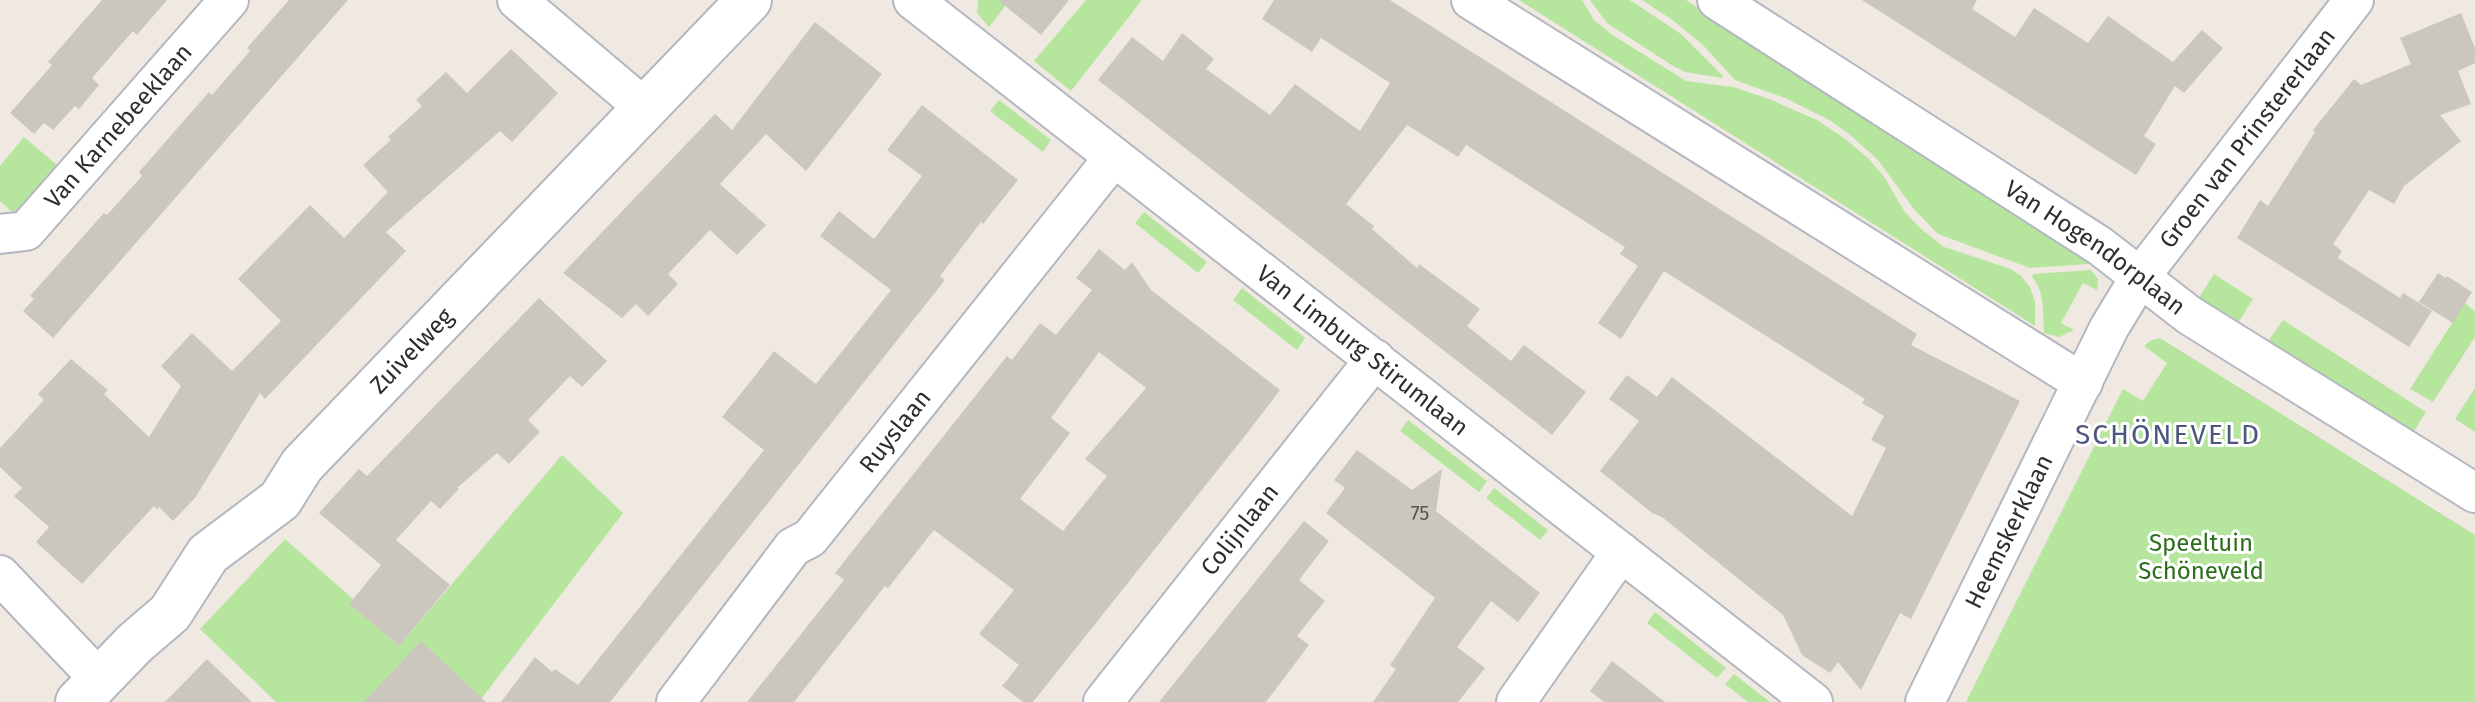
<svg xmlns="http://www.w3.org/2000/svg" width="2475" height="702" font-family="'Fira Sans',sans-serif">
	<rect width="100%" height="100%" fill="#efe9e1"/>
	<path fill="#b6e59e" d="M 978,0 L 1010,0 L 989,27 L 977,13 Z
		M 1086,0 L 1142,0 L 1071,91 L 1034,61 Z
		M 1519,0 L 1582,0 L 1594,20 L 1611,34 L 1686,81 L 1733,87 L 1769,99 L 1817,120 L 1844,138 L 1868,158 L 1885,178 L 1904,211 L 1921,229 L 1944,247 L 2011,269 L 2021,276 L 2030,287 L 2035,302 L 2035,326 Z
		M 1590,0 L 1629,0 L 1633,2 L 1681,34 L 1723,76 L 1722,78 L 1685,72 L 1673,66 L 1607,23 Z
		M 1642,0 L 1686,0 L 2092,258 L 2088,264 L 2030,268 L 1938,234 L 1913,208 L 1878,160 L 1849,134 L 1831,121 L 1785,98 L 1735,80 L 1702,44 L 1671,19 Z
		M 999,100 L 1051,140 L 1043,152 L 990,111 Z
		M 24,137 L 63,170 L 22,213 L 11,211 L 0,201 L 0,166 Z
		M 1144,212 L 1207,262 L 1198,273 L 1135,223 Z
		M 2091,270 L 2098,279 L 2097,290 L 2083,283 L 2061,323 L 2074,330 L 2059,337 L 2044,333 C 2043,314 2045,292 2032,277 L 2033,274 Z
		M 2214,274 L 2253,299 L 2236,326 L 2197,301 Z
		M 1242,288 L 1305,338 L 1297,350 L 1233,300 Z
		M 2465,303 L 2475,312 L 2475,337 L 2433,402 L 2410,389 Z
		M 2283,320 L 2426,412 L 2411,436 L 2267,343 Z
		M 2160,338 L 2475,535 L 2475,702 L 1966,702 L 2123,389 L 2143,401 L 2167,363 L 2144,346 L 2150,341 Z
		M 2475,388 L 2475,432 L 2455,419 Z
		M 1408,420 L 1487,481 L 1479,492 L 1400,431 Z
		M 562,455 L 623,513 L 479,702 L 276,702 L 200,629 L 285,539 L 353,599 L 349,604 L 399,646 Z
		M 1494,488 L 1548,530 L 1540,540 L 1486,498 Z
		M 1655,612 L 1726,668 L 1717,678 L 1647,623 Z
		M 1734,674 L 1770,702 L 1748,702 L 1725,684 Z"/>
	<path fill="#cbc7bf" fill-rule="evenodd" d="M 102,0 L 167,0 L 137,35 L 133,31 L 92,78 L 99,85 L 79,109 L 75,106 L 53,130 L 44,123 L 34,134 L 10,113 L 52,65 L 48,62 Z
		M 289,0 L 348,0 L 53,338 L 23,311 L 34,299 L 30,296 L 104,213 L 107,215 L 142,176 L 139,172 L 209,92 L 212,95 L 250,51 L 247,48 Z
		M 998,0 L 1069,0 L 1041,35 Z
		M 1274,0 L 1390,0 L 1917,334 L 1911,345 L 2020,401 L 1911,619 L 1900,613 L 1861,690 L 1838,662 L 1830,673 L 1802,655 L 1783,615 L 1662,517 L 1652,513 L 1600,471 L 1639,421 L 1609,399 L 1627,375 L 1657,397 L 1672,377 L 1852,516 L 1886,448 L 1871,440 L 1884,416 L 1862,403 L 1865,399 L 1664,271 L 1621,339 L 1598,323 L 1638,266 L 1620,254 L 1625,247 L 1466,145 L 1458,157 L 1407,125 L 1346,204 L 1374,226 L 1372,229 L 1417,268 L 1419,264 L 1480,309 L 1467,326 L 1511,361 L 1524,345 L 1586,392 L 1552,435 L 1098,80 L 1132,37 L 1163,61 L 1182,33 L 1214,59 L 1206,69 L 1270,115 L 1295,84 L 1360,131 L 1390,83 L 1321,38 L 1312,52 L 1262,19 Z
		M 1862,0 L 1977,0 L 1972,9 L 2015,37 L 2034,8 L 2088,43 L 2108,16 L 2173,62 L 2202,30 L 2223,48 L 2184,93 L 2175,86 L 2144,136 L 2156,144 L 2136,175 Z
		M 2461,13 L 2475,48 L 2475,63 L 2458,71 L 2471,104 L 2440,115 L 2461,141 L 2404,186 L 2394,204 L 2369,190 L 2333,244 L 2342,251 L 2338,258 L 2400,298 L 2403,293 L 2432,311 L 2409,347 L 2237,238 L 2260,200 L 2268,206 L 2315,132 L 2313,130 L 2354,79 L 2361,85 L 2411,64 L 2400,38 Z
		M 815,22 L 882,74 L 806,171 L 766,134 L 720,184 L 766,225 L 737,255 L 710,230 L 668,274 L 678,284 L 648,316 L 636,304 L 622,318 L 563,273 L 715,114 L 732,130 Z
		M 511,49 L 558,93 L 512,142 L 500,131 L 386,232 L 406,251 L 265,399 L 260,393 L 195,498 L 173,521 L 159,507 L 157,509 L 154,506 L 82,584 L 36,542 L 49,527 L 14,496 L 22,488 L 0,467 L 0,448 L 44,400 L 38,394 L 71,359 L 108,390 L 104,394 L 149,437 L 181,386 L 161,366 L 192,333 L 232,371 L 281,321 L 238,279 L 310,205 L 344,238 L 388,192 L 363,165 L 391,140 L 388,137 L 422,106 L 416,100 L 446,72 L 467,93 Z
		M 922,105 L 1018,180 L 983,224 L 981,222 L 940,276 L 945,280 L 610,702 L 501,702 L 535,657 L 552,672 L 555,669 L 578,685 L 764,450 L 722,417 L 758,372 L 774,351 L 816,384 L 891,290 L 820,236 L 839,211 L 874,239 L 922,176 L 887,150 Z
		M 1099,249 L 1125,270 L 1132,262 L 1151,290 L 1280,390 L 1248,432 L 1033,702 L 1023,702 L 1002,686 L 1019,665 L 979,634 L 1014,590 L 934,530 L 888,588 L 885,586 L 794,702 L 747,702 L 844,580 L 835,573 L 1007,356 L 1012,360 L 1040,323 L 1056,335 L 1092,290 L 1076,278 ZM 1099,352 L 1146,388 L 1085,459 L 1107,476 L 1063,531 L 1020,499 L 1070,433 L 1051,418 Z
		M 2438,273 L 2446,278 L 2447,276 L 2472,292 L 2453,323 L 2419,302 Z
		M 539,298 L 607,361 L 582,387 L 570,376 L 528,420 L 540,432 L 509,464 L 497,453 L 457,488 L 459,489 L 440,509 L 431,501 L 396,540 L 450,585 L 399,646 L 349,604 L 381,565 L 319,513 L 359,469 L 367,476 Z
		M 1357,450 L 1412,490 L 1442,469 L 1436,511 L 1540,593 L 1518,622 L 1491,601 L 1475,623 L 1457,647 L 1485,668 L 1458,702 L 1373,702 L 1396,669 L 1390,665 L 1435,598 L 1326,513 L 1345,488 L 1334,480 Z
		M 1304,521 L 1329,541 L 1299,580 L 1325,601 L 1297,636 L 1309,645 L 1266,702 L 1159,702 Z
		M 421,641 L 486,702 L 364,702 Z
		M 207,659 L 252,702 L 165,702 Z
		M 1612,661 L 1665,702 L 1604,702 L 1590,691 Z"/>
	<g fill="none" stroke-linecap="round" stroke-linejoin="round">
		<g stroke="#b4b7c1" stroke-width="42">
			<g id="minor">
				<path d="M 517,0 L 646,109"/>
				<path id="s1" d="M 913,0 L 1813,702"/>
				<path d="M 1471,0 L 2083,383"/>
				<path id="s2" d="M 1717,0 L 2100,246 L 2189,315 L 2475,493"/>
				<path id="s3" d="M 0,234 L 26,231 L 229,0"/>
				<path d="M 0,575 L 100,680"/>
				<path id="s4" d="M 676,702 L 793,547 L 810,538 L 1114,157"/>
				<path id="s5" d="M 1103,702 L 1375,359"/>
				<path d="M 1516,702 L 1621,552"/>
				<path id="s6" d="M 1925,702 L 2109,328 L 2140,277 L 2354,0"/>
			</g>
		</g>
		<g stroke="#b4b7c1" stroke-width="48">
			<g id="tertiary">
				<path id="s7" d="M 78,702 L 135,643 L 170,613 L 208,554 L 280,500 L 302,465 L 749,0"/>
			</g>
		</g>
		<use href="#minor" stroke="#fff" stroke-width="38"/>
		<use href="#tertiary" stroke="#fff" stroke-width="44"/>
	</g>
	<g text-anchor="middle" stroke-width="6" stroke-linejoin="round" paint-order="stroke">
		<g font-size="20" fill="#555452">
			<text x="1420" y="520">75</text>
		</g>
		<g font-size="24" fill="#2e2e2e" stroke="#fff">
			<text dy="8" stroke="none"><textPath href="#s3" startOffset="166">Van Karnebeeklaan</textPath></text>
			<text dy="8" stroke="none"><textPath href="#s6" startOffset="652">Groen van Prinstererlaan</textPath></text>
			<text dy="8" stroke="none"><textPath href="#s2" startOffset="452">Van Hogendorplaan</textPath></text>
			<text dy="8" stroke="none"><textPath href="#s1" startOffset="570">Van Limburg Stirumlaan</textPath></text>
			<text dy="8" stroke="none"><textPath href="#s7" startOffset="488">Zuivelweg</textPath></text>
			<text dy="8" stroke="none"><textPath href="#s4" startOffset="350">Ruyslaan</textPath></text>
			<text dy="8" stroke="none"><textPath href="#s5" startOffset="220">Colijnlaan</textPath></text>
			<text dy="8" stroke="none"><textPath href="#s6" startOffset="190">Heemskerklaan</textPath></text>
		</g>
		<g font-size="24" fill="#2c6e1b" stroke="#fff">
			<text x="2201" y="551">Speeltuin<tspan x="2201" dy="28">Schöneveld</tspan></text>
		</g>
		<g font-size="28" letter-spacing="2" fill="#4d5680" stroke="#fff">
			<text x="2168" y="444">SCHÖNEVELD</text>
		</g>
	</g>
</svg>
